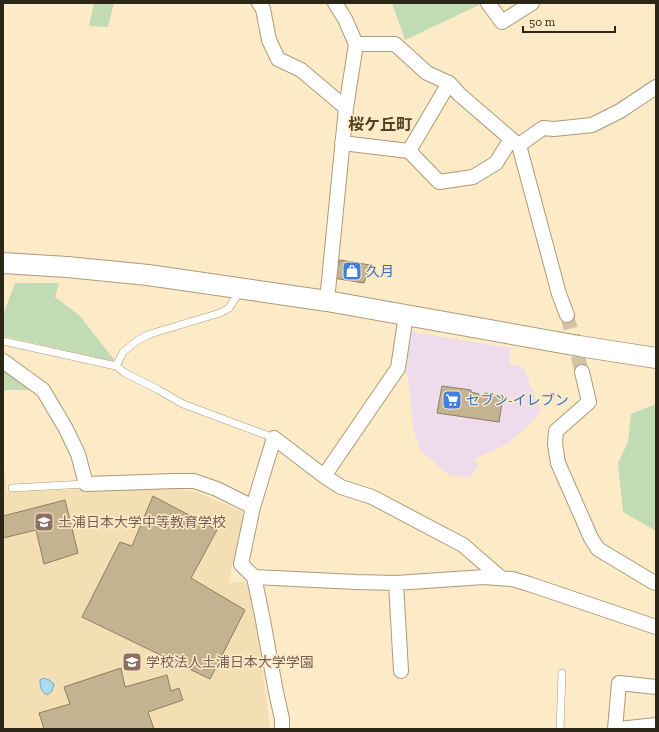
<svg xmlns="http://www.w3.org/2000/svg" width="659" height="732" font-family="'Zilla Slab','Noto Sans JP',serif">
	<rect width="100%" height="100%" fill="#fdeac7"/>
	<path fill="#eedced" d="M 411,332 L 511,348 L 509,364 L 523,367 L 541,411 L 530,424 L 507,444 L 475,459 L 478,466 L 470,477 L 450,476 L 420,450 L 413,428 L 408,376 L 406,372 Z"/>
	<path fill="#f4deb4" d="M 3,462 L 7,492 L 83,489 L 172,488 L 196,492 L 239,510 L 245,519 L 231,570 L 229,583 L 245,582 L 250,585 L 253,594 L 270,729 L 3,729 Z"/>
	<path fill="#c1dcb4" d="M 94,3 L 114,3 L 108,27 L 89,26 Z
		M 392,3 L 479,3 L 481,4 L 405,40 Z
		M 15,283 L 59,283 L 55,297 L 79,315 L 116,362 L 3,336 L 3,315 Z
		M 9,370 L 30,390 L 3,390 L 3,372 Z
		M 656,404 L 656,531 L 623,512 L 618,463 L 628,442 L 631,414 Z"/>
	<path fill="#a9dbf5" stroke="#84a5b3" d="M 44,678 L 49,680 L 54,684 L 52,691 L 48,695 C 41,693 40,687 40,680 Z"/>
	<path fill="#c4b391" stroke="#8e7e5e" d="M 340,260 L 370,265 L 364,283 L 333,278 Z
		M 442,386 L 471,390 L 471,392 L 479,394 L 478,395 L 484,396 L 485,393 L 503,396 L 499,422 L 437,413 Z
		M 153,496 L 217,530 L 191,578 L 245,610 L 210,679 L 82,617 L 120,542 L 132,546 Z
		M 65,500 L 78,553 L 44,564 L 36,530 L 3,538 L 3,516 Z
		M 121,668 L 125,687 L 167,675 L 171,691 L 179,688 L 183,700 L 148,712 L 154,729 L 44,729 L 39,713 L 70,704 L 64,687 Z"/>
	<g fill="none" stroke-linecap="round" stroke-linejoin="round">
		<path stroke="#d3c3a4" stroke-width="14" stroke-dasharray="14 7" stroke-linecap="butt" d="M 567,315 L 582,372"/>
		<g stroke="#ac9b7a" stroke-width="8">
			<path id="lane" d="M 3,341 L 116,366 L 125,373 L 157,389 L 183,404 L 274,438
				M 116,366 L 123,352 L 138,340 L 150,334 L 220,313 L 229,308 L 240,291
				M 12,488 L 86,484
				M 560,729 L 562,673"/>
		</g>
		<g stroke="#ac9b7a" stroke-width="16">
			<path id="street" d="M 259,3 L 263,9 L 269,40 L 278,59 L 301,70 L 346,108
				M 488,3 L 502,22 L 532,3
				M 356,44 L 395,44 L 427,73 L 449,83 L 459,94 L 518,145
				M 342,143 L 409,151 L 439,182 L 473,177 L 496,163 L 511,139
				M 409,151 L 449,83
				M 327,301 L 346,108 L 356,44 L 345,19 L 335,3
				M 567,315 L 559,294 L 519,145 L 543,128 L 554,129 L 592,125 L 620,111 L 656,87
				M 3,361 L 43,390 L 66,429 L 78,454 L 86,484 L 175,481 L 194,481 L 217,489 L 253,507
				M 582,372 L 589,402 L 556,431 L 555,444 L 558,463 L 591,538 L 598,549 L 653,582 L 656,583
				M 324,476 L 398,368 L 406,315
				M 254,577 L 356,582 L 396,583 L 484,577 L 512,579 L 529,584 L 656,627
				M 396,583 L 401,671
				M 282,729 L 282,719 L 276,692 L 262,615 L 254,577 L 241,564 L 253,507 L 274,438 L 324,476 L 341,487 L 372,497 L 463,545 L 501,578
				M 615,729 L 619,683 L 656,687
				M 619,729 L 656,725"/>
		</g>
		<g stroke="#ac9b7a" stroke-width="22">
			<path id="secondary" d="M 3,263 L 67,267 L 148,275 L 327,301 L 579,346 L 656,358"/>
		</g>
		<use href="#lane" stroke="#fff" stroke-width="7"/>
		<use href="#street" stroke="#fff" stroke-width="14"/>
		<use href="#secondary" stroke="#fff" stroke-width="20"/>
	</g>
	<defs>
		<g id="shop-square" transform="scale(1)"><rect x="-9" y="-9" width="18" height="18" rx="4" fill="#3f7fe0" stroke="#fdeac7"/><path d="M-5-2.5h2.3a2.7 3.5 0 0 1 5.4 0H5L5.5 6h-11ZM-1.5-2.5h3a1.5 2.3 0 0 0-3 0Z" fill="#fff"/></g>
		<g id="supermarket-square" transform="scale(1)"><rect x="-9" y="-9" width="18" height="18" rx="4" fill="#3f7fe0" stroke="#fdeac7"/><path d="M-6-5.5h2.5l.6 2H6L4.5 2H-2.5L-4.4-4H-6ZM-1.5 3.2a1.3 1.3 0 1 0 .1 0ZM3 3.2a1.3 1.3 0 1 0 .1 0Z" fill="#fff"/></g>
		<g id="school-square" transform="scale(1)"><rect x="-9" y="-9" width="18" height="18" rx="4" fill="#8d6e63" stroke="#fdeac7"/><path d="M0-5L7-2L0 1L-7-2ZM-4 1L0 2.5L4 1V4Q0 6-4 4Z" fill="#fff"/></g>
	</defs>
	<g fill-rule="evenodd">
		<use href="#shop-square" x="352" y="271"/>
		<use href="#supermarket-square" x="452" y="400"/>
		<use href="#school-square" x="44" y="522"/>
		<use href="#school-square" x="132" y="662"/>
	</g>
	<g text-anchor="middle" stroke-width="3" stroke-linejoin="round" paint-order="stroke">
		<g font-size="14" fill="#366cbe" stroke="#fdeac7" text-anchor="start">
			<text x="366" y="276">久月</text>
			<text x="466" y="405">セブン-イレブン</text>
		</g>
		<g font-size="14" fill="#785e54" stroke="#fdeac7" text-anchor="start">
			<text x="58" y="527">土浦日本大学中等教育学校</text>
			<text x="146" y="667">学校法人土浦日本大学学園</text>
		</g>
		<g font-size="16" font-weight="bold" fill="#514224" stroke="#fdeac7">
			<text x="380" y="130">桜ケ丘町</text>
		</g>
	</g>
	<rect width="659" height="732" fill="none" stroke="#2c2619" stroke-width="8"/>
	<path d="M523 26v6h92v-6" fill="none" stroke="#2c2619" stroke-width="2"/>
	<text x="529" y="26" font-size="12" fill="#2c2619" stroke="#fdeac7" stroke-width="3" paint-order="stroke">50 m</text>
</svg>
